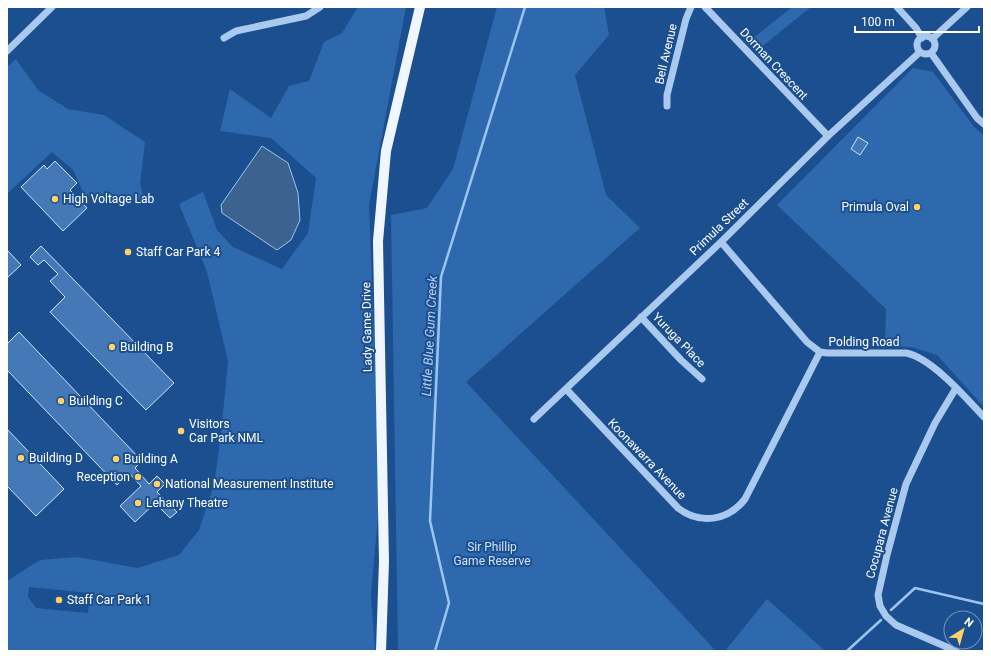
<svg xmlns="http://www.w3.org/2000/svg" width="991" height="658" font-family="Roboto,sans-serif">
	<rect width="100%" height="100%" fill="#1b4f8f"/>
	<path fill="#2e69ad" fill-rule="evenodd" d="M 358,7 L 406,7 L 369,205 L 380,494 L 371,595 L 375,651 L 7,651 L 7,581 L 40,560 L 77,557 L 137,568 L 179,555 L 199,530 L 214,485 L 221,434 L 228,361 L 207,272 L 179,204 L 203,192 L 217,230 L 233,247 L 282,269 L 308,233 L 316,178 L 271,138 L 220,131 L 230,89 L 271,118 L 289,86 L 309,81 L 324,42 L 342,33 ZM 29,587 L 90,593 L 88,613 L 36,608 L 28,597 Z
		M 497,7 L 604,7 L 609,35 L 575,75 L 606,195 L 640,228 L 466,382 L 716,651 L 398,651 L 391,215 L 427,208 L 453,169 Z
		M 792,7 L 811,7 L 760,48 L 752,39 Z
		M 16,59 L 38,90 L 68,109 L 104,115 L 145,142 L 140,184 L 145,201 L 97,195 L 86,198 L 73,170 L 52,152 L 7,194 L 7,67 Z
		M 913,68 L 933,72 L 975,128 L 984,135 L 984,407 L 937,355 L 911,347 L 885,346 L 886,309 L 777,205 Z
		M 767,599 L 825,651 L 725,651 Z"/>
	<path fill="#3c6290" stroke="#9cc4f0" d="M 262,146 L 288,163 L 298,193 L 300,220 L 291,240 L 277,250 L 222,213 L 221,205 Z"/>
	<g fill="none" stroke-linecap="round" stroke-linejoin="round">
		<path stroke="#9cc4f0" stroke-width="2.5" d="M 891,610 L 915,588 L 984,604
			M 435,651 L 449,603 L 430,521 L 441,277 L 525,7
			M 847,651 L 881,620"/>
	</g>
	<path fill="#4478b7" stroke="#cfe3fa" d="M 858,137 L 868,143 L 860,155 L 851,149 Z
		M 55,161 L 77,183 L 70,190 L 87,208 L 63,231 L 21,187 L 44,165 L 47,169 Z
		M 41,246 L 174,383 L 146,410 L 50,312 L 65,297 L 50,281 L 58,274 L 44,260 L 38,265 L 30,257 Z
		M 7,250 L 21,265 L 7,278 Z
		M 19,332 L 142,461 L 135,468 L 149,484 L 157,476 L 165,484 L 157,492 L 177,512 L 170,518 L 155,503 L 135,522 L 120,506 L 141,486 L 129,473 L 117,485 L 7,370 L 7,344 Z
		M 7,429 L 64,489 L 36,516 L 7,486 Z"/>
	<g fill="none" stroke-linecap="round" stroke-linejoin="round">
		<path stroke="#a9c9ee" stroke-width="7" d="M 705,7 L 828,136
			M 897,7 L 916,28 L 922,38
			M917 45a9 9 0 1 1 18 0a9 9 0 1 1-18 0Z
			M 224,38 L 236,31 L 306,16 L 320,7
			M 932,39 L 967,7
			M 7,51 L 52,7
			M 931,53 L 977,118 L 984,124
			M 667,106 L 667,95 L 686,19 L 691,7
			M 721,242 L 807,342 L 820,352 L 827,353 L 906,353 C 932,358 966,398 984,417
			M 641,317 L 681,360 L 702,379
			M 566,389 L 678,508 C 700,525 728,521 745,499 L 820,352
			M 534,419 L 721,242 L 828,136 L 920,52
			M 956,651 L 896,625 L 886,616 L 880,606 L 878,595 L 887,555 L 906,484 L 935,423 L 956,388"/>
		<path stroke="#f0f6ff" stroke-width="10" d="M 381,651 L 384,561 L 378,241 L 386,151 L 420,7"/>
	</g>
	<g fill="#ffd166" stroke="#1b4f8f" stroke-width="1.5">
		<circle cx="55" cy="199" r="4"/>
		<circle cx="917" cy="207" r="4"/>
		<circle cx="128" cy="252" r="4"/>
		<circle cx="112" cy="347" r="4"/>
		<circle cx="61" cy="401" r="4"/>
		<circle cx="181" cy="431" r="4"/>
		<circle cx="21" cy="458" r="4"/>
		<circle cx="116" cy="459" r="4"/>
		<circle cx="138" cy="477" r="4"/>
		<circle cx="157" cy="484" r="4"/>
		<circle cx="138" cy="503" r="4"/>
		<circle cx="59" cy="600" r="4"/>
	</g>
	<g text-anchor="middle" stroke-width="4" stroke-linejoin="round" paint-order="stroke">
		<g font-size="12" fill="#fff" stroke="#1b4f8f">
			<text transform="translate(666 54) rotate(-77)" y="4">Bell Avenue</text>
			<text transform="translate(774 64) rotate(47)" y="4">Dorman Crescent</text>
			<text transform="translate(719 227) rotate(-44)" y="4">Primula Street</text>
			<text transform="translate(367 327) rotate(-91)" y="4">Lady Game Drive</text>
			<text transform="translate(679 340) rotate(46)" y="4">Yuruga Place</text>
			<text x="864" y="346">Polding Road</text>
			<text transform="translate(647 459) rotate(46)" y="4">Koonawarra Avenue</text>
			<text transform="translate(882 533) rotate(-75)" y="4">Cocupara Avenue</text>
		</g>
		<g font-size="12" fill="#fff" stroke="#1b4f8f" text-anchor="start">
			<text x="63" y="203">High Voltage Lab</text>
			<text x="909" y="211" text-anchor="end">Primula Oval</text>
			<text x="136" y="256">Staff Car Park 4</text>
			<text x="120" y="351">Building B</text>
			<text x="69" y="405">Building C</text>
			<text x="189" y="428">Visitors<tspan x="189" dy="14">Car Park NML</tspan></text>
			<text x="29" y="462">Building D</text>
			<text x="124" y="463">Building A</text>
			<text x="130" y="481" text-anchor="end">Reception</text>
			<text x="165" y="488">National Measurement Institute</text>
			<text x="146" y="507">Lehany Theatre</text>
			<text x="67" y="604">Staff Car Park 1</text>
		</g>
		<g font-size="12" fill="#cfe3fa" stroke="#1b4f8f">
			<text x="492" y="551">Sir Phillip<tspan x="492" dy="14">Game Reserve</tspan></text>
		</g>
		<g font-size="13" font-style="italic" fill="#b5d3f5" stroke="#1b4f8f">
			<text transform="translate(429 336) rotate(-87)" y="5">Little Blue Gum Creek</text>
		</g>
	</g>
	<rect width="991" height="658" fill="none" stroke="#ffffff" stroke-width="16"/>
	<g transform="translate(963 630) rotate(37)"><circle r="19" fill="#1b4f8f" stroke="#7695bc"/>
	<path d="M0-3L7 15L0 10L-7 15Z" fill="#ffd166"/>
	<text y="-6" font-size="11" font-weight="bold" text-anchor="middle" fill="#ffffff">N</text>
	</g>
	<path d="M855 26v6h124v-6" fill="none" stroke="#ffffff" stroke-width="2"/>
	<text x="861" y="26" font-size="12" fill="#ffffff" stroke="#1b4f8f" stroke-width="3" paint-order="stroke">100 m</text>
</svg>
